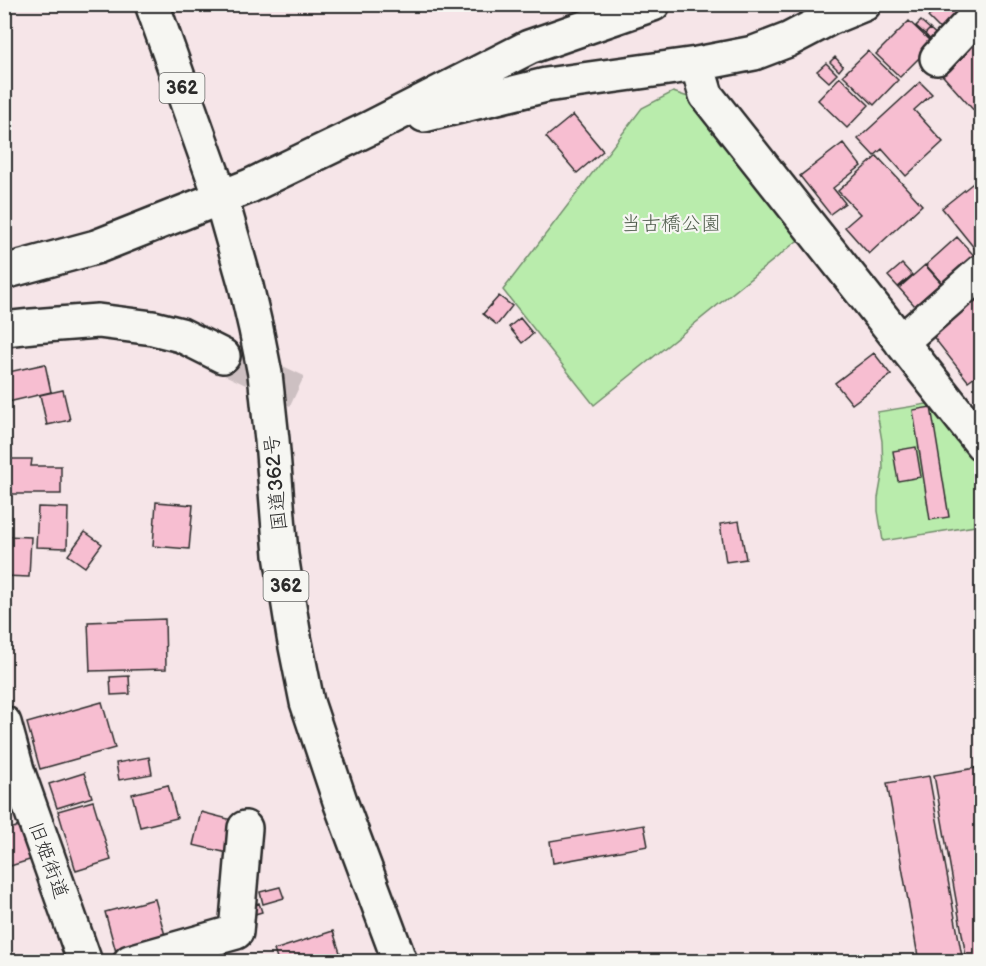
<svg xmlns="http://www.w3.org/2000/svg" width="986" height="966" font-family="'Balsamiq Sans','Klee One',sans-serif">
	<rect width="100%" height="100%" fill="#f6e5e8"/>
	<filter id="ink" filterUnits="userSpaceOnUse"><feTurbulence type="fractalNoise" baseFrequency=".0167" numOctaves="2"/><feDisplacementMap in="SourceGraphic" scale="12" xChannelSelector="R" yChannelSelector="G"/><feConvolveMatrix kernelMatrix="1 2 1 2 8 2 1 2 1" color-interpolation-filters="sRGB"/></filter>
	<g filter="url(#ink)">
		<path fill="#b9ecac" stroke="#728c6c" stroke-width="1.5" d="M 673,92 L 694,99 L 802,237 L 594,405 L 503,290 L 642,108 Z
			M 933,403 L 981,465 L 981,525 L 883,541 L 878,511 L 878,498 L 883,470 L 882,441 L 877,412 Z"/>
		<path fill="#f7bed1" stroke="#2b2b2b" stroke-width="1.5" d="M 940,4 L 965,4 L 945,34 L 928,17 Z
			M 909,21 L 933,44 L 900,77 L 876,54 Z
			M 921,21 L 930,29 L 925,34 L 916,26 Z
			M 930,29 L 939,37 L 933,43 L 925,34 Z
			M 972,37 L 982,48 L 982,107 L 976,113 L 936,68 Z
			M 868,51 L 898,80 L 874,105 L 843,75 Z
			M 835,57 L 843,66 L 839,71 L 830,62 Z
			M 826,63 L 837,74 L 829,82 L 817,71 Z
			M 840,77 L 869,105 L 847,128 L 818,100 Z
			M 920,82 L 932,94 L 914,110 L 943,142 L 906,176 L 882,149 L 874,156 L 858,139 Z
			M 573,115 L 603,151 L 577,173 L 546,137 Z
			M 843,143 L 861,166 L 833,188 L 845,203 L 830,214 L 800,176 Z
			M 877,156 L 922,205 L 869,254 L 845,227 L 860,214 L 838,191 Z
			M 982,176 L 982,244 L 975,249 L 942,208 Z
			M 957,237 L 982,264 L 950,292 L 926,265 Z
			M 902,264 L 912,275 L 898,287 L 888,276 Z
			M 925,265 L 941,283 L 915,306 L 899,288 Z
			M 977,292 L 982,297 L 982,371 L 968,381 L 928,330 Z
			M 499,296 L 512,306 L 497,325 L 483,314 Z
			M 520,318 L 533,334 L 522,343 L 509,327 Z
			M 874,353 L 891,375 L 852,404 L 835,383 Z
			M 45,364 L 51,392 L 4,403 L 4,373 Z
			M 63,390 L 70,420 L 47,425 L 40,395 Z
			M 931,407 L 949,517 L 930,520 L 913,410 Z
			M 916,447 L 921,477 L 898,481 L 893,451 Z
			M 4,459 L 32,459 L 31,466 L 61,466 L 61,494 L 4,494 Z
			M 156,502 L 193,505 L 189,549 L 153,546 Z
			M 38,507 L 68,508 L 67,548 L 36,547 Z
			M 739,521 L 746,559 L 726,562 L 720,524 Z
			M 85,532 L 102,544 L 85,567 L 68,555 Z
			M 4,536 L 31,537 L 29,577 L 4,576 Z
			M 165,619 L 166,669 L 90,671 L 88,622 Z
			M 129,676 L 130,694 L 111,695 L 110,677 Z
			M 102,702 L 115,748 L 40,769 L 27,723 Z
			M 149,757 L 152,774 L 119,780 L 116,763 Z
			M 982,767 L 982,962 L 967,962 L 934,775 Z
			M 84,773 L 92,797 L 57,808 L 49,784 Z
			M 929,776 L 963,962 L 919,962 L 887,783 Z
			M 14,784 L 23,810 L 4,816 L 4,787 Z
			M 168,785 L 177,818 L 140,827 L 132,794 Z
			M 93,801 L 111,860 L 76,871 L 58,811 Z
			M 201,812 L 236,821 L 228,853 L 193,845 Z
			M 25,824 L 36,858 L 4,868 L 4,831 Z
			M 644,825 L 648,846 L 553,863 L 550,841 Z
			M 280,887 L 284,898 L 263,904 L 260,892 Z
			M 155,899 L 166,939 L 116,952 L 105,912 Z
			M 259,903 L 262,912 L 255,914 L 251,906 Z
			M 333,931 L 343,962 L 278,962 L 274,950 Z"/>
		<g fill="none" stroke-linecap="round" stroke-linejoin="round">
			<path stroke="#cdc0c2" stroke-width="33" stroke-dasharray="33 16" stroke-linecap="butt" d="M 223,356 L 310,397"/>
			<g stroke="#2b2b2b" stroke-width="38">
				<path id="minor" d="M 937,58 L 982,10
					M 697,64 L 706,95 L 982,444
					M 424,115 L 546,85 L 697,64 L 754,53 L 788,40 L 830,18 L 864,4
					M 4,272 L 96,247 L 250,186 L 370,128 L 529,47 L 653,4
					M 4,329 L 32,326 L 98,321 L 153,328 L 181,335 L 223,356
					M 901,342 L 982,271
					M 4,723 L 17,770 L 85,962
					M 130,962 L 236,932 L 245,828"/>
			</g>
			<g stroke="#2b2b2b" stroke-width="38">
				<path id="highway" d="M 152,4 L 221,198 L 246,286 L 256,329 L 265,374 L 272,440 L 281,555 L 294,637 L 307,702 L 341,804 L 400,962"/>
			</g>
			<use href="#minor" stroke="#f6f6f2" stroke-width="33"/>
			<use href="#highway" stroke="#f6f6f2" stroke-width="33"/>
		</g>
	</g>
	<g text-anchor="middle" stroke-width="4.5" stroke-linejoin="round" paint-order="stroke">
		<g fill="#f6f6f2" stroke="#686867" stroke-width="1.5">
			<rect x="159.5" y="73" width="45" height="30" rx="4.5"/>
			<rect x="263.5" y="571" width="45" height="30" rx="4.5"/>
		</g>
		<g font-size="18" font-weight="bold" fill="#2b2b2b">
			<text x="182" y="94">362</text>
			<text x="286" y="592">362</text>
		</g>
		<g font-size="20" fill="#4e5b4b" stroke="#f6f6f2">
			<text x="671" y="230">当古橋公園</text>
		</g>
		<g font-size="20" fill="#2b2b2b" stroke="#f6f6f2">
			<text transform="translate(275 483) rotate(-95)" y="7">国道362号</text>
			<text transform="translate(49 860) rotate(70)" y="7">旧姫街道</text>
		</g>
	</g>
	<rect width="986" height="966" fill="none" stroke="#f6f6f2" stroke-width="24"/>
	<rect x="12" y="12" width="962" height="942" fill="none" stroke="#2b2b2b" stroke-width="2" filter="url(#ink)"/>
</svg>
